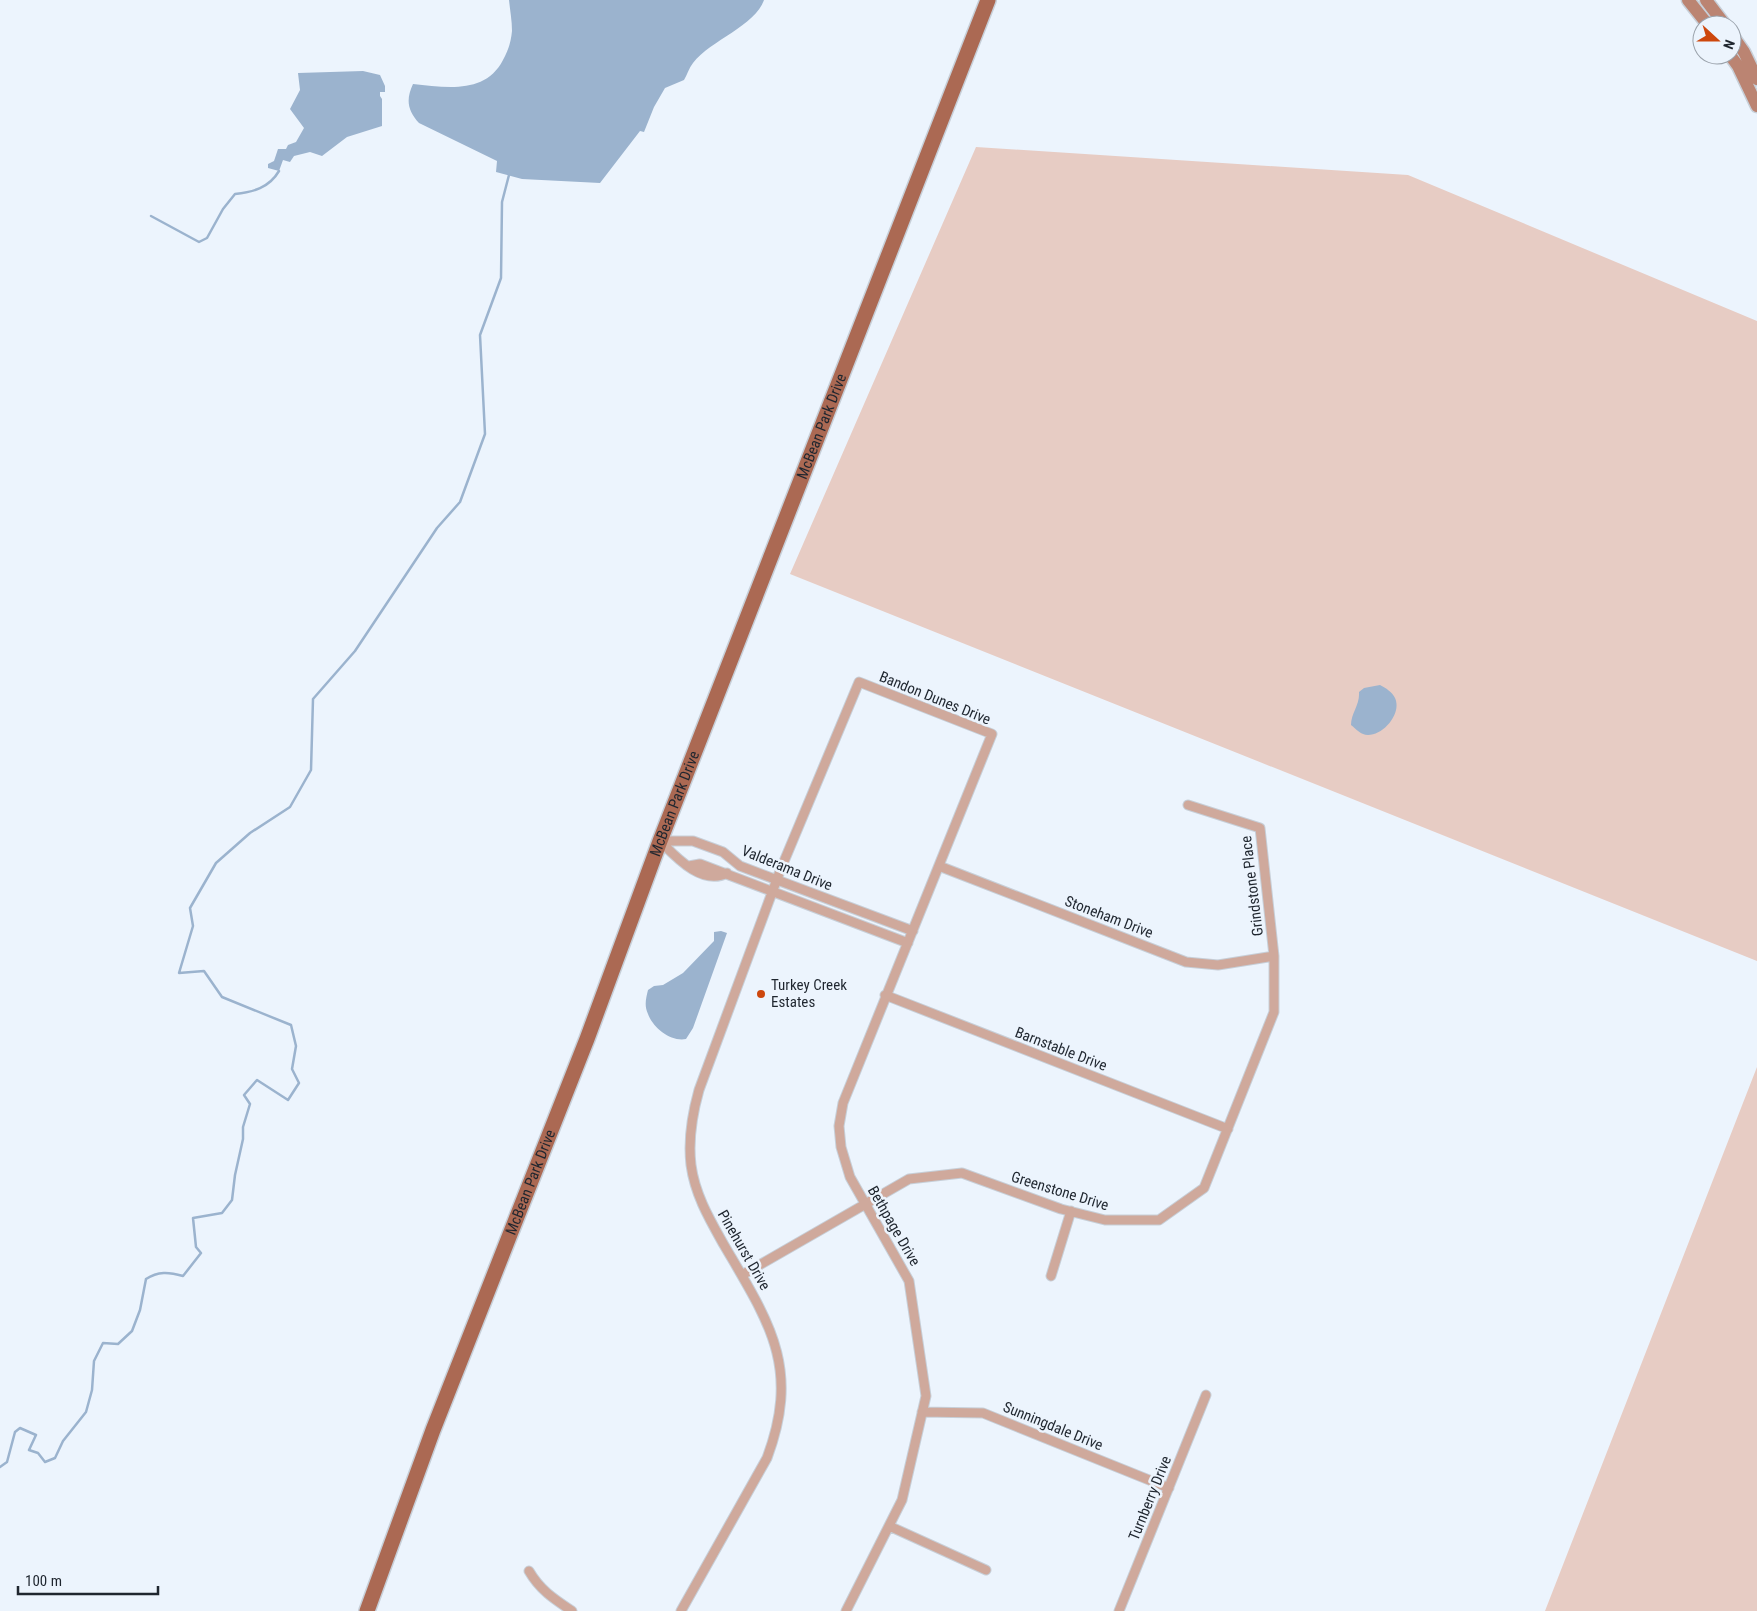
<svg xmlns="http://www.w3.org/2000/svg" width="1757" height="1611" font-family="'Roboto Condensed',sans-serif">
	<rect width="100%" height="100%" fill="#ecf4fd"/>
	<path fill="#e7ccc4" d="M 976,147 L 1408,175 L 1757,321 L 1757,961 L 790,574 Z
		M 1757,1067 L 1757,1611 L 1545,1611 Z"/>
	<path fill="#9bb3ce" d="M 509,0 L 764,0 C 755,26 711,40 693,63 C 689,68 687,75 684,80 L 665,88 L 654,107 L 644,132 L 640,131 L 600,183 L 522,179 L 496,172 L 497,161 L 419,123 C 407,110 406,99 413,84 C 445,87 485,95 503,60 C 508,51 511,42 512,31 C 512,21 510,10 509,0 Z
		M 363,71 L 380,75 L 385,86 L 385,92 L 380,92 L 380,96 L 382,99 L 382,126 L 347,137 L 322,156 L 310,152 L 294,156 L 290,162 L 283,160 L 279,171 L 268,168 L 268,164 L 274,161 L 278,149 L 286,149 L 288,145 L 296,142 L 304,128 L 290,109 L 300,90 L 298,73 Z
		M 1380,685 C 1386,688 1392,692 1395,698 C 1402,713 1384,735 1368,735 C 1361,735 1356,729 1351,725 C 1351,713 1360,705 1359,692 L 1364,688 Z
		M 721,931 L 727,933 L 693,1028 L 686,1039 C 671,1042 653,1028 648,1014 C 644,1006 646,998 648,990 L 654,986 L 663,985 L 683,973 L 714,941 L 714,932 Z"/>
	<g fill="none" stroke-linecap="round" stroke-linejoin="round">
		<path stroke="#9bb3ce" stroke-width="2.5" d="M 151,216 L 199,242 L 207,238 L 223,209 L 235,194 C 253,192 269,188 279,171
			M 0,1467 L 7,1462 L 15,1432 L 20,1428 L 36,1435 L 29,1450 L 38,1453 L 45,1462 L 55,1458 L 63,1441 L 86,1412 L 92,1390 L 94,1361 L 103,1343 L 118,1344 L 132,1331 L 140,1310 L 146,1279 C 158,1271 169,1272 183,1276 L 201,1253 L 196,1247 L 193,1218 L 222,1213 L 232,1200 L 235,1175 L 243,1139 L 243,1127 L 250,1104 L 244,1095 L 257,1080 L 288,1100 L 299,1083 L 292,1069 L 296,1046 L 291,1025 L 222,997 L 204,971 L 179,973 L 193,926 L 190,908 L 216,863 L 250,833 L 290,807 L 311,770 L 313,699 L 355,651 L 437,528 L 460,502 L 485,434 L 480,335 L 501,278 L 502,202 L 509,175"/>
		<g stroke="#c7cfd8" stroke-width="11">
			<path id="street" d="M 660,841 L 693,841 L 723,852 L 740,866 L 913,931
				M 660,841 C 676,857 702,886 727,873
				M 689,866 L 700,864 L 908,943
				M 939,866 L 1186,962 L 1218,965 L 1274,956
				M 885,995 L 1228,1129
				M 742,1275 L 909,1179 L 962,1173 L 1061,1209 L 1105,1220 L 1159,1220 L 1204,1188 L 1274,1012 L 1274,956 L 1260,828 L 1188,805
				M 1051,1276 L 1071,1211
				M 922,1412 L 983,1413 L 1169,1488
				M 889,1526 L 986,1570
				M 529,1571 C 540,1590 554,1599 572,1611
				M 681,1611 L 767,1458 C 801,1367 769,1322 724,1245 C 710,1220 695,1195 691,1165 C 688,1140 692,1115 699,1090 L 780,871 L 859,682 L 992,734 L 843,1103 L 839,1126 L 841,1147 L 850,1177 L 909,1281 L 926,1396 L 902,1500 L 846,1611
				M 1119,1611 L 1206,1395"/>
		</g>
		<g stroke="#c7cfd8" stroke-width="15">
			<path id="secondary" d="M 1688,0 L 1708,25
				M 1706,0 L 1725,25
				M 1732,35 L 1744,52 L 1757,79
				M 1730,55 L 1738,66 L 1757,106"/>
		</g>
		<g stroke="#c7cfd8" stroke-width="18">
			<g id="primary">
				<path id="s1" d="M 367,1611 L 433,1430 L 587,1039 L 660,841 L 988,0"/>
			</g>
		</g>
		<use href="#street" stroke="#cfa99c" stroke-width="9"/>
		<use href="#secondary" stroke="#bb8472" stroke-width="12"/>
		<use href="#primary" stroke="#ab6953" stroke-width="15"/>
	</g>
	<circle fill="#cd470d" stroke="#ecf4fd" stroke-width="2" cx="761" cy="994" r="5"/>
	<g text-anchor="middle" stroke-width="5" stroke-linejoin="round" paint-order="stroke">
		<g font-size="15" fill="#1f262f" stroke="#ecf4fd">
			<text dy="5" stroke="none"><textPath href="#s1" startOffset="1269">McBean Park Drive</textPath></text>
			<text transform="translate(935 698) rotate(22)" y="5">Bandon Dunes Drive</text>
			<text dy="5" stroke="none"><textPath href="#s1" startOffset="864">McBean Park Drive</textPath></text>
			<text transform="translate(787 868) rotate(22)" y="5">Valderama Drive</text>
			<text transform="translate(1252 886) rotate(-97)" y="5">Grindstone Place</text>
			<text transform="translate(1109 917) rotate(21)" y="5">Stoneham Drive</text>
			<text transform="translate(1061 1049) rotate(21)" y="5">Barnstable Drive</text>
			<text dy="5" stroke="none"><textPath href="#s1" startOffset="459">McBean Park Drive</textPath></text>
			<text transform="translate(1060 1191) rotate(17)" y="5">Greenstone Drive</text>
			<text transform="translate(894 1226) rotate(60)" y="5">Bethpage Drive</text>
			<text transform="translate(744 1250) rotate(60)" y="5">Pinehurst Drive</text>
			<text transform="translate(1053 1426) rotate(22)" y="5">Sunningdale Drive</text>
			<text transform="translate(1150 1498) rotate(-68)" y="5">Turnberry Drive</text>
		</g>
		<g font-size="15" fill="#1f262f" stroke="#ecf4fd" text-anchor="start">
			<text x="771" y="990">Turkey Creek<tspan x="771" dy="17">Estates</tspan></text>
		</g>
	</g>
	<g transform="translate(1717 40) rotate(111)"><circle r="24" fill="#ecf4fd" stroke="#9aa2ab"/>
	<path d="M0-4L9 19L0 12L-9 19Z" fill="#cd470d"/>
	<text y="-8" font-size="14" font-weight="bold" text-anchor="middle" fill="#1f262f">N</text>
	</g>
	<path d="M18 1586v8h140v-8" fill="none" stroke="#1f262f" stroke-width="2.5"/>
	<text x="25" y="1586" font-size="15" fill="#1f262f" stroke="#ecf4fd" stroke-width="4" paint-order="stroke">100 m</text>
</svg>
